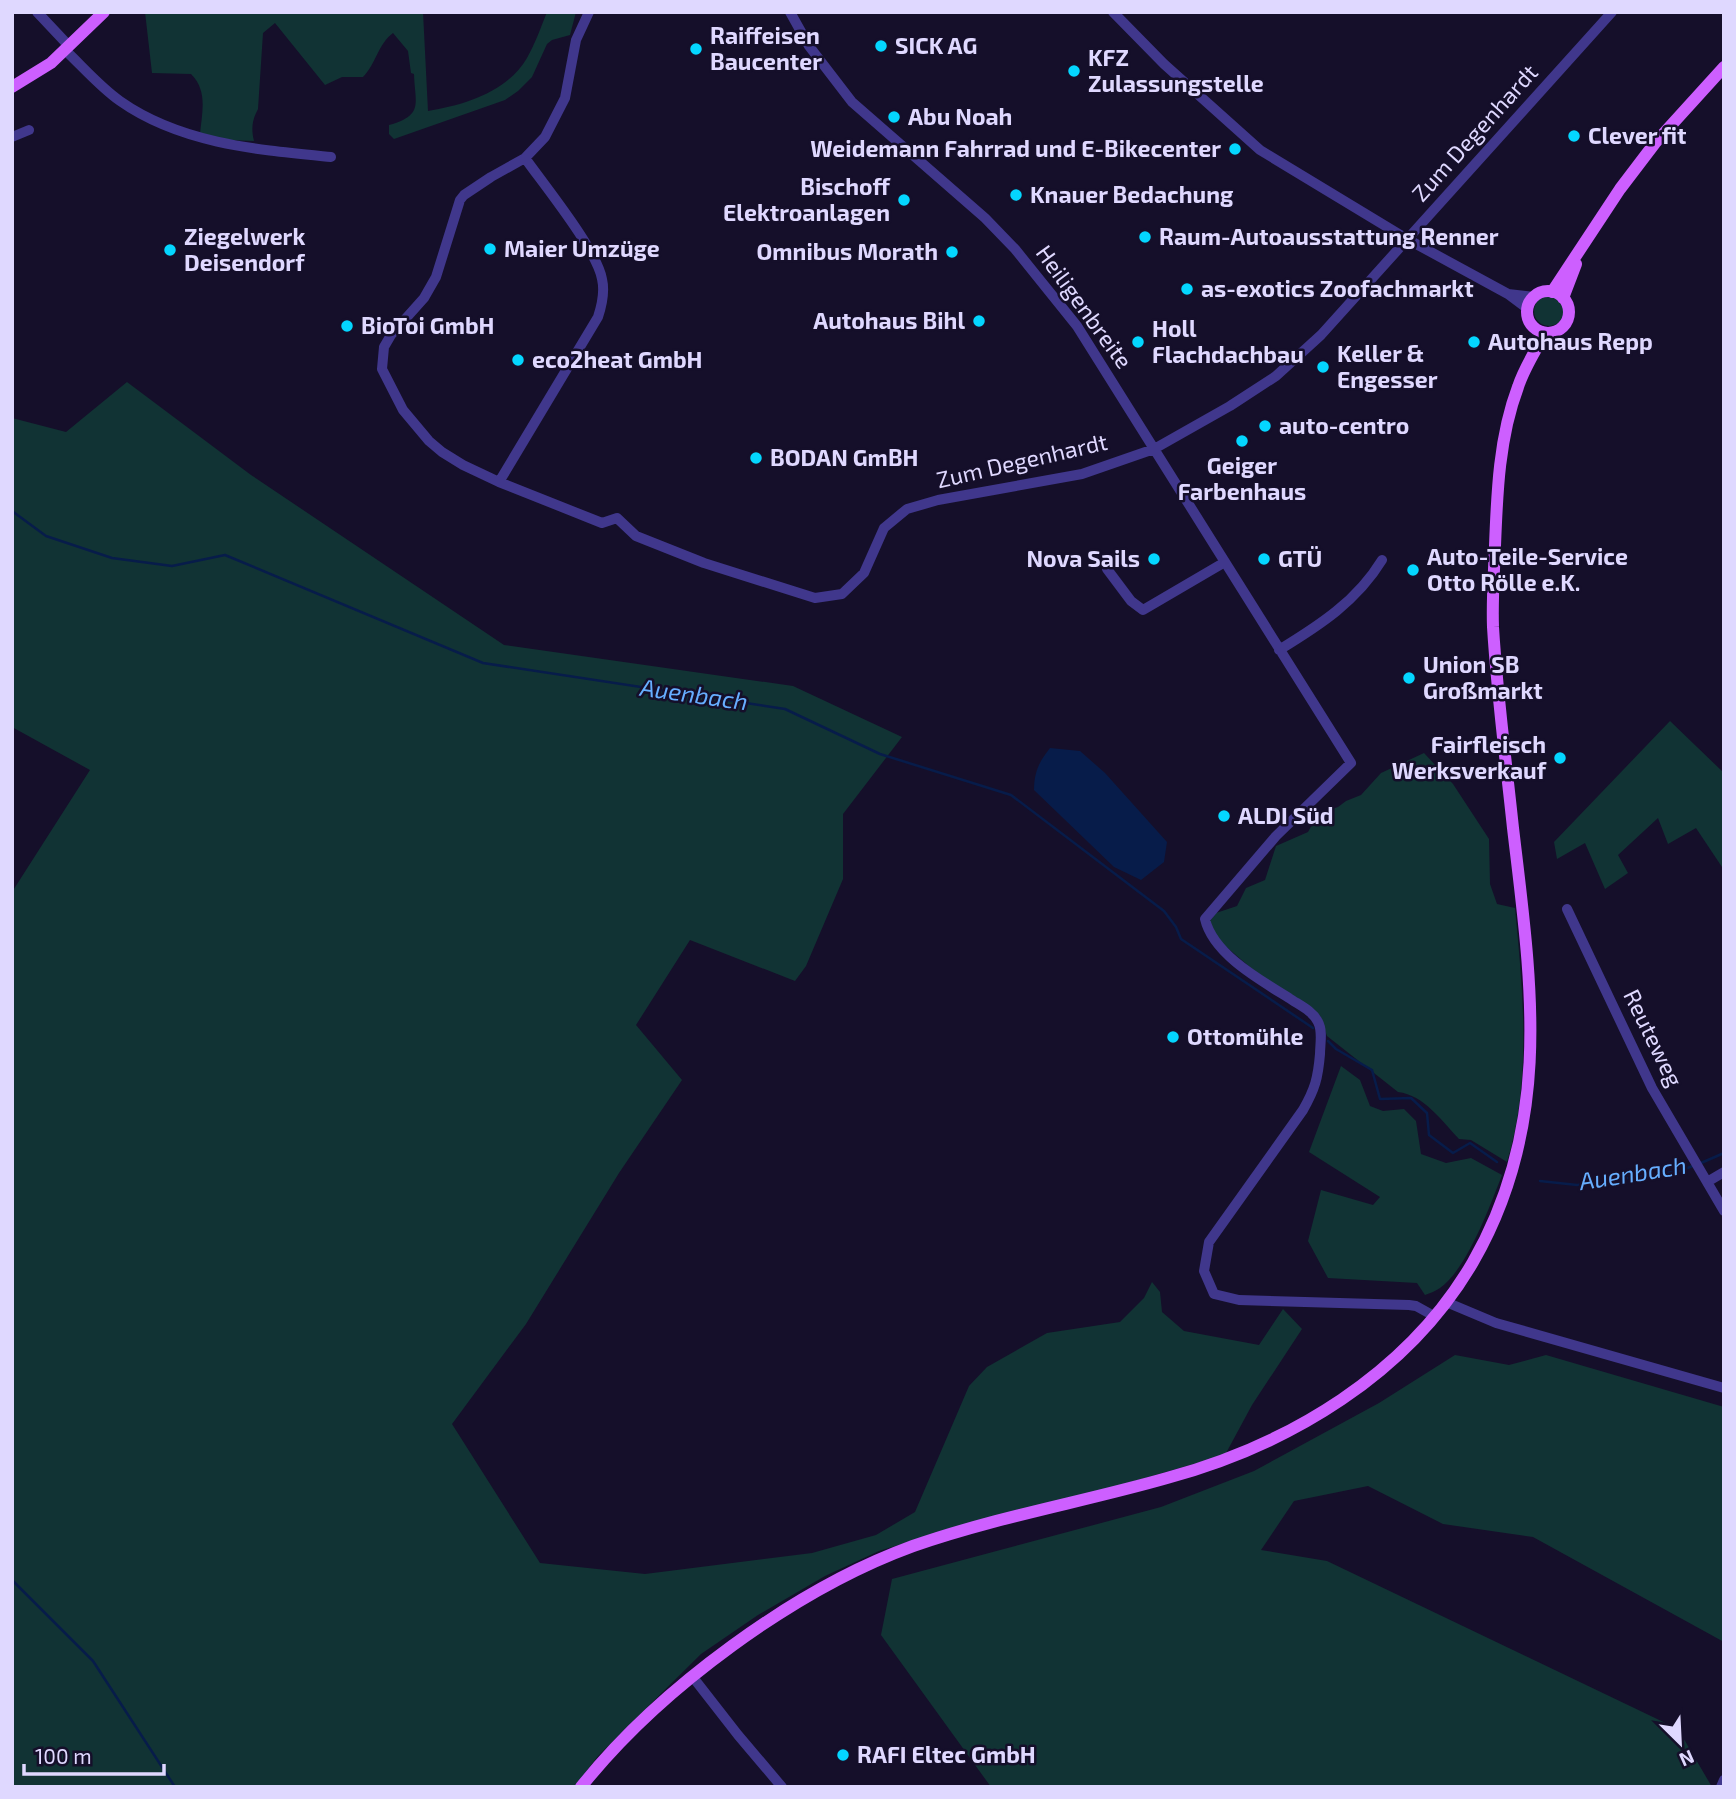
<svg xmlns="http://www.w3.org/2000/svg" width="1736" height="1799" font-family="'Exo 2',sans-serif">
	<rect width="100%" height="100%" fill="#150f2a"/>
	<path fill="#113334" d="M 145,12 L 423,12 L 428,111 C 465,105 507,92 527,58 C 535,44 541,27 547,12 L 576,12 L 570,35 L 552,40 L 547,44 L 532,77 L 518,91 L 505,100 L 394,139 L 389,134 L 389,125 C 424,115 415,104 414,74 L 411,73 L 408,51 L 393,33 C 378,44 376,64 363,77 L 342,77 L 325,85 L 275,23 L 263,33 L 258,109 C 252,120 251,129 254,141 L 226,140 L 200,134 C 202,112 208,91 191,74 L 152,73 Z
		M1534 311a15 15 0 1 1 30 0a15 15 0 1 1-30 0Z
		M 127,382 L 251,475 L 504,645 L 793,686 L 902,737 L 843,814 L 843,879 L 806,966 L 795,981 L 690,940 L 636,1025 L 682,1080 L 619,1173 L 526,1324 L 452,1424 L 540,1563 L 645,1574 L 812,1553 L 876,1535 L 915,1512 L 969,1386 L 987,1367 L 1047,1333 L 1120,1322 L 1144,1298 L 1152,1282 L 1160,1292 L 1162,1312 L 1184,1331 L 1259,1345 L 1283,1309 L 1302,1329 L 1252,1405 L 1225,1455 L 1124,1484 L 963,1525 L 879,1551 L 825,1576 L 758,1615 L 701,1654 L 598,1756 L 574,1787 L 12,1787 L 12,892 L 90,770 L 12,727 L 12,418 L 66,432 Z
		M 1670,721 L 1724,773 L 1724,870 L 1696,828 L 1668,844 L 1658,818 L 1618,855 L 1628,873 L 1605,889 L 1585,843 L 1557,859 L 1554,842 Z
		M 1424,753 L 1453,784 L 1489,839 L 1490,884 L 1497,904 L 1515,908 C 1523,992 1532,1080 1507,1162 L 1471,1140 L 1459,1139 C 1442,1121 1424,1095 1398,1092 L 1327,1036 L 1320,1016 L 1265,980 L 1216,938 L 1210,921 L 1216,913 L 1237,906 L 1246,888 L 1265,880 L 1276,846 L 1308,832 L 1318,814 L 1338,807 L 1346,801 L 1361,795 L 1381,773 Z
		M 1341,1066 L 1360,1080 L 1370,1106 L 1383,1111 L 1404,1109 L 1416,1121 L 1421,1154 L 1446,1163 L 1471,1158 L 1502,1175 C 1490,1206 1467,1269 1440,1288 C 1436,1291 1430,1293 1425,1295 L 1417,1283 L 1328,1278 L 1308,1241 L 1321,1190 L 1373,1205 L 1380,1197 L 1309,1152 Z
		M 1455,1355 L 1509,1365 L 1546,1355 L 1724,1407 L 1724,1642 L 1533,1537 L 1443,1524 L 1368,1486 L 1294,1501 L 1261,1550 L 1327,1561 L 1678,1729 L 1712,1787 L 991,1787 L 881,1635 L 892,1579 L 1161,1507 L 1254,1471 L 1379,1403 Z"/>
	<path fill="#071c4a" d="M 1050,748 L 1080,751 L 1105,773 L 1167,842 L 1164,862 L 1141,880 L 1114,867 L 1034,790 C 1034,772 1039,762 1050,748 Z"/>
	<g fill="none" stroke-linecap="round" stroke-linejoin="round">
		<path stroke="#071c4a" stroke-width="2.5" d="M 12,511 L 46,536 L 112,558 L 172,566 L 225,555 L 483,663 L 785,709 L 880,754 L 1011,795 L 1164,911 L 1176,927 L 1181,939 L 1313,1028
			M 1328,1041 L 1336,1049 L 1372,1070 L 1380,1099 L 1411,1098 L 1427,1113 L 1429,1135 L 1453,1153 L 1470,1143 L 1497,1162
			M 1701,1163 L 1724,1153
			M 1540,1181 L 1577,1185 L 1680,1171 L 1695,1165
			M 12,1580 L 93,1661 L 175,1787"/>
		<path stroke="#40378c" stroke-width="10" d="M 37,12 L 69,46
			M 790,12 L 809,46 L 852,102 L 985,218 L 1015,249 L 1077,326 L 1351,763 L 1276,836 L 1205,919 C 1213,954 1260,980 1289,998 C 1299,1005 1313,1011 1318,1022 C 1323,1031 1320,1044 1320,1054 C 1318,1078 1315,1089 1303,1110 L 1209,1242 L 1204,1271 L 1214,1294 L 1239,1300 L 1409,1305 L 1416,1306 L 1434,1316
			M 1113,12 L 1164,64 L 1260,150 L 1407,239 L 1508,294 L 1528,309
			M 65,50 C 83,67 100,87 120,101 C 181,144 259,150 331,157
			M 12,137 L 29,130
			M 525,158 C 544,185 597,250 602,279 C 605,292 602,305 598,317 L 499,482 L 602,523 L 617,518 L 636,536 L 704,563 L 815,598 L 842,594 L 864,573 L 884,528 L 907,509 L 938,500 L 1082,474 L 1154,449 L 1230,406 L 1276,376 L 1321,335 L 1612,12
			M 1508,294 L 1534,297
			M 499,482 L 463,465 L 442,452 L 429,441 L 403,410 L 382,369 L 384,347 L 391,335 L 424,298 L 436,277 L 460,200 L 464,195 L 491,177 L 525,158 L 545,137 L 565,98 L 576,40 L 589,12
			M 1107,569 L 1131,601 L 1143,610 L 1225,562
			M 1279,650 C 1320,625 1357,601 1382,560
			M 1567,909 L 1652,1088 L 1724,1211
			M 1707,1182 L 1724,1172
			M 1446,1302 L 1496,1323 L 1724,1388
			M 692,1676 L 738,1735 L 782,1787
			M 1721,1787 L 1724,1780"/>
		<path stroke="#cd5fff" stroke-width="12" d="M 12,87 L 51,63 L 104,12
			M1527 312a21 21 0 1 1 42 0a21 21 0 1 1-42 0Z
			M 1552,292 L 1620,189 L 1655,143 L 1724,67
			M 1563,298 L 1576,264
			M 581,1787 C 659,1689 795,1589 913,1546 C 996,1517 1083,1502 1167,1478 C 1289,1445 1408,1374 1473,1262 C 1554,1121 1531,981 1513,828 C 1506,761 1497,694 1493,627 C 1492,600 1494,573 1495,546 C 1497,493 1499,437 1518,387 C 1524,368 1536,350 1545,333"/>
	</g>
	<g fill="#04d6ff" stroke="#150f2a" stroke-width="2.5">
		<circle cx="881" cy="46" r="7"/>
		<circle cx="696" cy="49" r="7"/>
		<circle cx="1074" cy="71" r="7"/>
		<circle cx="894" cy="117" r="7"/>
		<circle cx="1574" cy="136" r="7"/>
		<circle cx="1235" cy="149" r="7"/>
		<circle cx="1016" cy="195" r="7"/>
		<circle cx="904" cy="200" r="7"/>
		<circle cx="1145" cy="237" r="7"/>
		<circle cx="490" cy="249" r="7"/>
		<circle cx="170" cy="250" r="7"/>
		<circle cx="952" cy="252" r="7"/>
		<circle cx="1187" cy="289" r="7"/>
		<circle cx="979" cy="321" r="7"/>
		<circle cx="347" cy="326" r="7"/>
		<circle cx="1138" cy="342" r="7"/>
		<circle cx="1474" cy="342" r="7"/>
		<circle cx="518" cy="360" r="7"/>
		<circle cx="1323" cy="367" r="7"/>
		<circle cx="1265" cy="426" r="7"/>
		<circle cx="1242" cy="441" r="7"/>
		<circle cx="756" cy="458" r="7"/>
		<circle cx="1154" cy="559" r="7"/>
		<circle cx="1264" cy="559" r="7"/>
		<circle cx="1413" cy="570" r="7"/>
		<circle cx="1409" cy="678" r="7"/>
		<circle cx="1560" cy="758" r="7"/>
		<circle cx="1224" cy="816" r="7"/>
		<circle cx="1173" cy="1037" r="7"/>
		<circle cx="843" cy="1755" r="7"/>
	</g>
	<g text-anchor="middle" stroke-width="5" stroke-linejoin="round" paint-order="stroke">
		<g font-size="23" font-weight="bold" fill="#dfd8ff" stroke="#150f2a" text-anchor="start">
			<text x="710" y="44">Raiffeisen<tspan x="710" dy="26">Baucenter</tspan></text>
			<text x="895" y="54">SICK AG</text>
			<text x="1088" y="66">KFZ<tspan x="1088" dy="26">Zulassungstelle</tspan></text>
			<text x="908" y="125">Abu Noah</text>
			<text x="1588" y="144">Clever fit</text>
			<text x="1221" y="157" text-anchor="end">Weidemann Fahrrad und E-Bikecenter</text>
			<text x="890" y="195" text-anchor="end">Bischoff<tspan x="890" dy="26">Elektroanlagen</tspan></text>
			<text x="1030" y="203">Knauer Bedachung</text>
			<text x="184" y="245">Ziegelwerk<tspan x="184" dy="26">Deisendorf</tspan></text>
			<text x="1159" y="245">Raum-Autoausstattung Renner</text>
			<text x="504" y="257">Maier Umzüge</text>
			<text x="938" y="260" text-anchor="end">Omnibus Morath</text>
			<text x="1201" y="297">as-exotics Zoofachmarkt</text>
			<text x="965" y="329" text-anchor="end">Autohaus Bihl</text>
			<text x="361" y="334">BioToi GmbH</text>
			<text x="1152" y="337">Holl<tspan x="1152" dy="26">Flachdachbau</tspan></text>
			<text x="1488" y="350">Autohaus Repp</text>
			<text x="1337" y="362">Keller &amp;<tspan x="1337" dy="26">Engesser</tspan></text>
			<text x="532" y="368">eco2heat GmbH</text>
			<text x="1279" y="434">auto-centro</text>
			<text x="770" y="466">BODAN GmBH</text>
			<text x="1242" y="474" text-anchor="middle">Geiger<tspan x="1242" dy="26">Farbenhaus</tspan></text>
			<text x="1427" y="565">Auto-Teile-Service<tspan x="1427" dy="26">Otto Rölle e.K.</tspan></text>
			<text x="1140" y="567" text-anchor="end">Nova Sails</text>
			<text x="1278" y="567">GTÜ</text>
			<text x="1423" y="673">Union SB<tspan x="1423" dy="26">Großmarkt</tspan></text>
			<text x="1546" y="753" text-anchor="end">Fairfleisch<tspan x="1546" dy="26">Werksverkauf</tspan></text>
			<text x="1238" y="824">ALDI Süd</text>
			<text x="1187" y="1045">Ottomühle</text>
			<text x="857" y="1763">RAFI Eltec GmbH</text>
		</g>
		<g font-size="23" fill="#dfd8ff" stroke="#150f2a">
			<text transform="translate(1475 133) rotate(-48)" y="8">Zum Degenhardt</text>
			<text transform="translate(1084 307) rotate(54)" y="8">Heiligenbreite</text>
			<text transform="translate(1022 461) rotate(-13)" y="8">Zum Degenhardt</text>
			<text transform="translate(1653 1038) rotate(64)" y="8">Reuteweg</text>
		</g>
		<g font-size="24" font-style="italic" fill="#66aeff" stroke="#150f2a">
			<text transform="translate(694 695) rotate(8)" y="8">Auenbach</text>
			<text transform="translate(1633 1174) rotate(-9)" y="8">Auenbach</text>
		</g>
	</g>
	<rect width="1736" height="1799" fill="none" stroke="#dfd8ff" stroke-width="28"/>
	<g transform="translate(1680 1743) rotate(156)" stroke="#150f2a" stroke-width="5" paint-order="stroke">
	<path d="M0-5L12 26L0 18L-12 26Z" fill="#dfd8ff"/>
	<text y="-10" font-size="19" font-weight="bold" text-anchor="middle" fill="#dfd8ff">N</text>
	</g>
	<path d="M24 1764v10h140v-10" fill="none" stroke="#dfd8ff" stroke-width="3.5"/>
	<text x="35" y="1764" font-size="21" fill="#dfd8ff" stroke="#150f2a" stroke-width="5" paint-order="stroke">100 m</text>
</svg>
